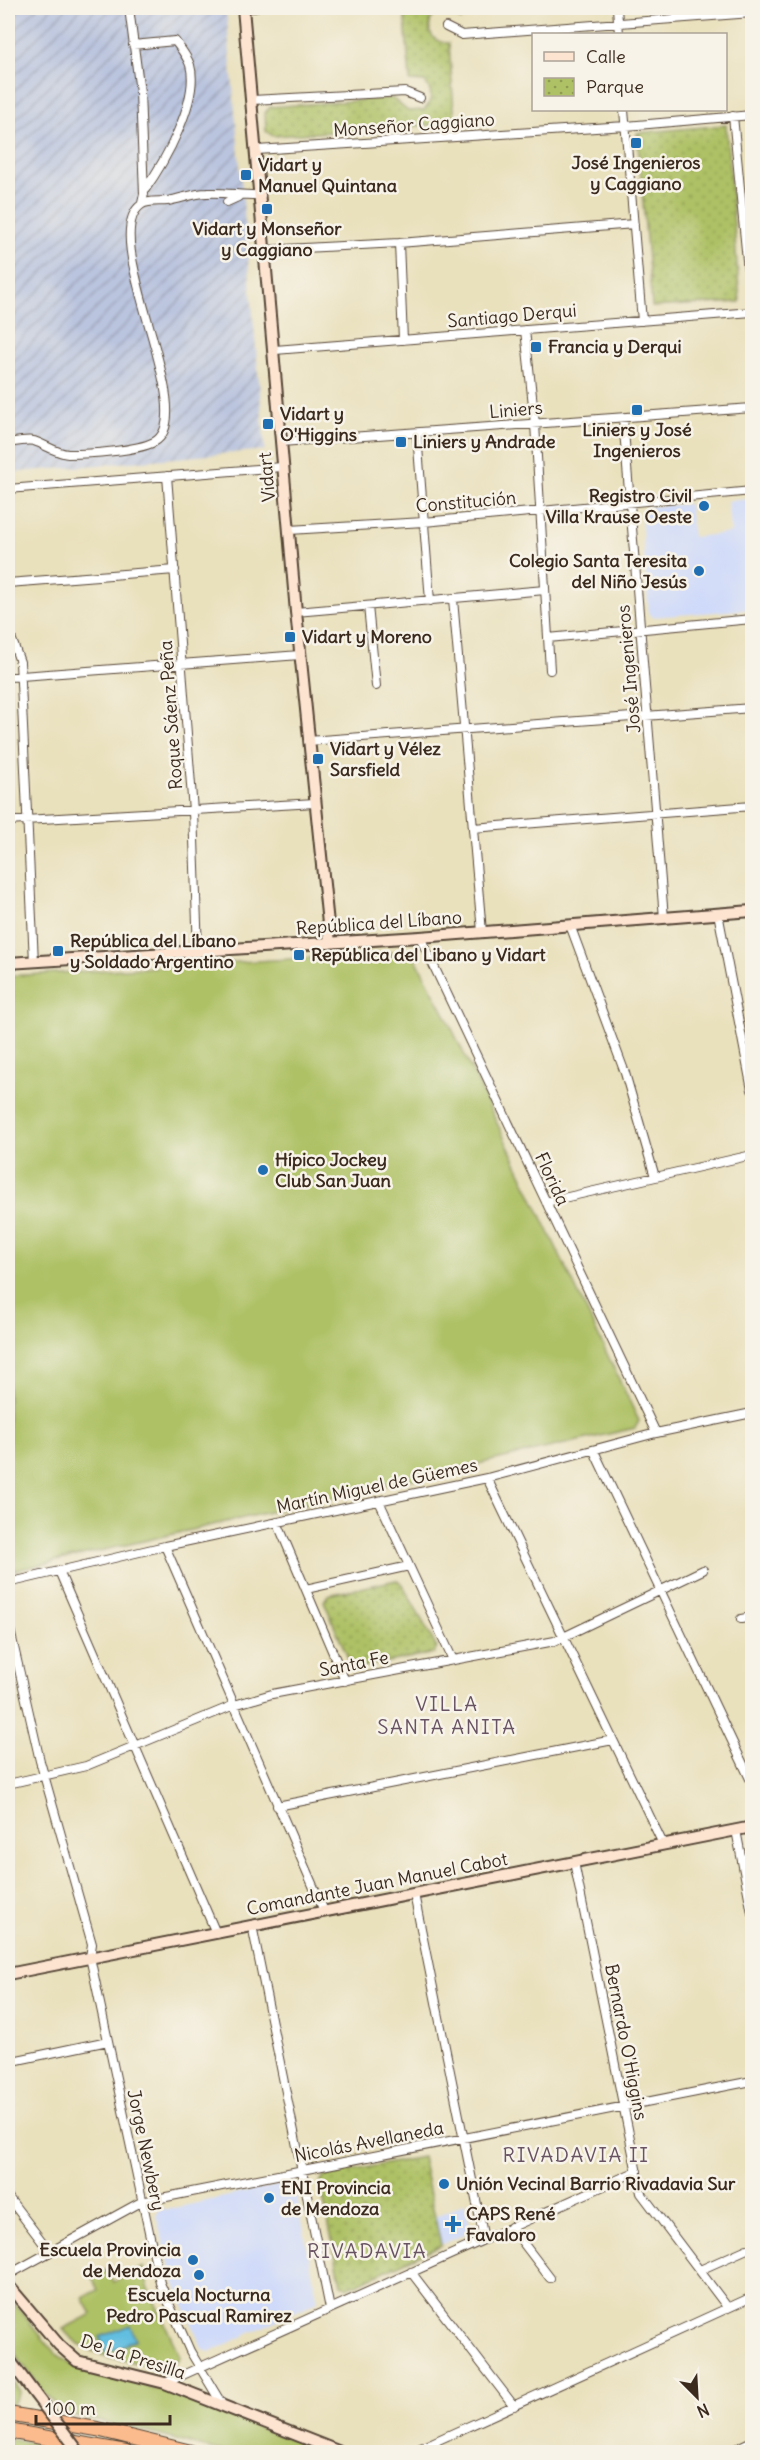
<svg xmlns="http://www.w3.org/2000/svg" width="760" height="2460" font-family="Delius,sans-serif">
	<defs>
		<pattern id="industrial-furrows" width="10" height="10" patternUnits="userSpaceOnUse" patternTransform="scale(1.5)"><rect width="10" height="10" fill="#bac4de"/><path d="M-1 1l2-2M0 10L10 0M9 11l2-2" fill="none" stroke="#989fb3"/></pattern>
		<pattern id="park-dots" width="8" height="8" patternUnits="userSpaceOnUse" patternTransform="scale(1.5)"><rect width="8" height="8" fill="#aec165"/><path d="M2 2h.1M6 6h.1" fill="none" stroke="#8f9d53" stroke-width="1.8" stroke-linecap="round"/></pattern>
	</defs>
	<rect width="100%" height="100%" fill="#f7f3e8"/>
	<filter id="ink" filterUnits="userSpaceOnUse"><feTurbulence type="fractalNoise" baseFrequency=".0167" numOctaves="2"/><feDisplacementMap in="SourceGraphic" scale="12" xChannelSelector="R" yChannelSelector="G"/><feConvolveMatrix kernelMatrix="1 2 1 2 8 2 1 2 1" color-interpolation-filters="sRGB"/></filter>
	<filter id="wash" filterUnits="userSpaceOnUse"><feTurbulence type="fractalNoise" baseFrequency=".008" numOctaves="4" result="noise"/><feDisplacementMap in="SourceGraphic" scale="24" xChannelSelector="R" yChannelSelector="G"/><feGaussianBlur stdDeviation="1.35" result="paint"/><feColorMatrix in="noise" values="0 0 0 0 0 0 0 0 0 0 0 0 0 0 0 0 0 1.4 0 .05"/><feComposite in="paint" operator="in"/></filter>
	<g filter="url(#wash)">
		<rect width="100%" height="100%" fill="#e9e0bc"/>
		<path fill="#cfdafa" d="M 752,499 L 752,609 L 653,617 L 649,613 L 643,541 L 641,513 L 646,507 L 689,504 L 693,537 L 731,533 L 727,501 Z
			M 288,2183 L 295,2187 L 318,2301 L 210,2352 L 202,2348 L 175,2284 L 156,2216 L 160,2209 L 164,2208 L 166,2210 Z
			M 465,2203 L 471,2231 L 441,2245 L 435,2217 Z"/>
		<path fill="url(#industrial-furrows)" d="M 8,8 L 226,8 L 265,450 L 8,473 Z"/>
		<path fill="#aec165" stroke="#747642" stroke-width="1.5" d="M 405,952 L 416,959 L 447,1018 L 639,1421 L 635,1428 L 8,1572 L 8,976 Z
			M 144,2267 L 148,2287 L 180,2357 L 171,2368 C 134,2361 88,2361 63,2329 L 92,2314 L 83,2298 L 98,2290 L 92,2278 L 107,2270 L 114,2282 Z
			M 8,2296 L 55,2353 L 73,2366 L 164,2391 L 322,2452 L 221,2452 L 143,2431 L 66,2414 L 47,2396 L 8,2345 Z
			M 8,2375 L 20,2392 L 11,2407 L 8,2406 Z
			M 8,2439 L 57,2447 L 56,2452 L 8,2452 Z"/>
		<path fill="url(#park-dots)" stroke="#747642" stroke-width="1.5" d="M 404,8 L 420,15 L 434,8 L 460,8 L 461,20 C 449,13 442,8 431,19 C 426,34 435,43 449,43 L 455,123 L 273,136 L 266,131 L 265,113 L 270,107 L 392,98 L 408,111 L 424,110 C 433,101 433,92 425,82 L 410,81 Z
			M 726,125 L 740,302 L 652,307 L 637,133 Z
			M 396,1580 L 402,1583 L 437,1648 L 434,1653 L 356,1668 L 351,1665 L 324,1601 L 328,1595 Z
			M 422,2157 L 441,2245 L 348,2288 L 341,2283 L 320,2183 L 325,2176 Z"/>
		<path fill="#62bee0" stroke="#4e747f" stroke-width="1.5" d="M 130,2325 L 136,2340 L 106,2353 L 100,2337 Z"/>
	</g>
	<g filter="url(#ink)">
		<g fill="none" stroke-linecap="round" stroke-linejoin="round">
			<g stroke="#554536" stroke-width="10">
				<path id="street" d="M 129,8 L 140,92 L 144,194 L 142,203
					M 244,8 L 255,8
					M 617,8 L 619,34
					M 446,27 L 462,35 L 752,13
					M 133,45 L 175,41 C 181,49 187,56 190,65 C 200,100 164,163 144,191
					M 252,100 L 405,92 L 420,98
					M 624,110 L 642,321
					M 733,116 L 752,312
					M 257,150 L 626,126 L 752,115
					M 227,202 L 238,197
					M 399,243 L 403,340
					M 266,250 L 399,243 L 634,224
					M 525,330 L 535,424 L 550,670
					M 275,350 L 752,312
					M 623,418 L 664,918
					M 417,434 L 430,601
					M 281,442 L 752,408
					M 8,443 C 15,442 27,439 34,441 C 46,445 56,453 68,454 C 88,454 137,451 154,442 C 203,416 96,237 141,205 C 147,200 160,202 167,201 C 181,199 194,193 207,193 C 226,192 243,196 261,195
					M 167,476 L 193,811 L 198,952
					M 8,489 L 282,467
					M 289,530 L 424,522 L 752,491
					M 8,583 L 175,570
					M 453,599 L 482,932
					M 368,606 L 376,686
					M 296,612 L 545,590
					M 8,629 L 20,662 L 34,962
					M 548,638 L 752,619
					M 8,677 L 300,655
					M 308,741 L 752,708
					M 8,821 L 315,803
					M 473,828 L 752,806
					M 718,913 L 752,1090
					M 570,925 L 625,1073 L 655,1177
					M 420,937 L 656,1433
					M 546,1202 L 752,1155
					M 594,1451 L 752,1783
					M 487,1478 L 663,1844
					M 379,1501 L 453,1660
					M 277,1522 L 345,1681
					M 165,1546 L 324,1911
					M 59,1571 L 216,1933
					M 8,1583 L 165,1546 L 487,1478 L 656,1433 L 752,1413
					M 306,1589 L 409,1566
					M 741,1619 L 752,1617
					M 8,1621 L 40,1761 L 92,1944 L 90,1957 L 160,2283 L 190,2351 L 223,2406
					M 8,1784 L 86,1766 L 234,1705 L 272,1694 L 555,1641 L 703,1570
					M 277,1806 L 613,1740
					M 736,1830 L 752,1913
					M 574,1862 L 641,2193 L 728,2308
					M 414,1894 L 484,2239
					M 252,1925 L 330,2309
					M 8,2062 L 108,2041
					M 8,2197 L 50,2252
					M 511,2227 L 550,2278
					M 700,2270 L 747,2249
					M 411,2272 L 514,2406
					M 8,2275 L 141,2202 L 752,2081
					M 165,2383 L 637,2171
					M 412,2452 L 752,2297
					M 729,2452 L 752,2441"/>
			</g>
			<g stroke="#554536" stroke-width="14">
				<path id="secondary" d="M 243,8 L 296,612 L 330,943
					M 8,963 L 420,937 L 752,911
					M 8,1974 L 752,1827
					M 8,2285 L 59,2345 L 77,2361 L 165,2383 L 340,2452
					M 8,2358 L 35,2394"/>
			</g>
			<g stroke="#554536" stroke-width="16">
				<path id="highway" d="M 8,2414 L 97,2429 L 191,2452
					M 8,2431 L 126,2452"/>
			</g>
			<use href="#street" stroke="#fff" stroke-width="8"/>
			<use href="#secondary" stroke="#fde4d1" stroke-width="10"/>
			<use href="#highway" stroke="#fbbb8d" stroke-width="14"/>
			<g stroke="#554536" stroke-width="14" stroke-linecap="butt">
				<path id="secondary-bridge" d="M 35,2394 L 79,2452"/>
			</g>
			<use href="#secondary-bridge" stroke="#fde4d1" stroke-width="10"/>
		</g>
	</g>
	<g fill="#1f6fb2" stroke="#f7f3e8" stroke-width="2">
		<rect x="630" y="137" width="12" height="12" rx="3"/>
		<rect x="240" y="169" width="12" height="12" rx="3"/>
		<rect x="261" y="203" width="12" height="12" rx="3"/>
		<rect x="530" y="341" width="12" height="12" rx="3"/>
		<rect x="631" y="404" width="12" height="12" rx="3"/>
		<rect x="262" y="418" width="12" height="12" rx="3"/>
		<rect x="395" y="436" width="12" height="12" rx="3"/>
		<circle cx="704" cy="506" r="6"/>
		<circle cx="699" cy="571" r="6"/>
		<rect x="284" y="631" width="12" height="12" rx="3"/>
		<rect x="312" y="753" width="12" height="12" rx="3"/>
		<rect x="52" y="945" width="12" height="12" rx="3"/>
		<rect x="293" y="949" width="12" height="12" rx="3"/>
		<circle cx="263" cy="1170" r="6"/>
		<circle cx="444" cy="2184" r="6"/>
		<circle cx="269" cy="2198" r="6"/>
		<path d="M450 2215h6v6h6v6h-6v6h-6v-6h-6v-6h6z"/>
		<circle cx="193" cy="2260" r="6"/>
		<circle cx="199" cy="2275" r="6"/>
	</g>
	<g text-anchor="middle" stroke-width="5" stroke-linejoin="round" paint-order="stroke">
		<g font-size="18" fill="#3b2a1e" stroke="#f7f3e8">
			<text transform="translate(414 125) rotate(-4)" y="6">Monseñor Caggiano</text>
			<text transform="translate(512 316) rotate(-5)" y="6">Santiago Derqui</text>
			<text transform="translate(516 410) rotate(-5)" y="6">Liniers</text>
			<text transform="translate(267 477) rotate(-95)" y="6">Vidart</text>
			<text transform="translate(466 502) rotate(-5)" y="6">Constitución</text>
			<text transform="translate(629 669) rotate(-95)" y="6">José Ingenieros</text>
			<text transform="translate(171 715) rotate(-94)" y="6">Roque Sáenz Peña</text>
			<text transform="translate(379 923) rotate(-4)" y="6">República del Líbano</text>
			<text transform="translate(552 1179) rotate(65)" y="6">Florida</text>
			<text transform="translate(377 1486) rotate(-12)" y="6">Martín Miguel de Güemes</text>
			<text transform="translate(354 1664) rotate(-11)" y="6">Santa Fe</text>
			<text transform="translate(377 1884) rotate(-11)" y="6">Comandante Juan Manuel Cabot</text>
			<text transform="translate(626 2042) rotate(79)" y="6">Bernardo O'Higgins</text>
			<text transform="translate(369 2142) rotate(-11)" y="6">Nicolás Avellaneda</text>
			<text transform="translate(146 2150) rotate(78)" y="6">Jorge Newbery</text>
			<text transform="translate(133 2357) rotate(18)" y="6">De La Presilla</text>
		</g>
		<g font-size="18" font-weight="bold" fill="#3b2a1e" stroke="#f7f3e8" text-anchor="start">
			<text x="636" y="169" text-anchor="middle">José Ingenieros<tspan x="636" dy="21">y Caggiano</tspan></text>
			<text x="258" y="171">Vidart y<tspan x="258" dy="21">Manuel Quintana</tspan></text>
			<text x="267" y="235" text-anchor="middle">Vidart y Monseñor<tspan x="267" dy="21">y Caggiano</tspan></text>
			<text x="548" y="353">Francia y Derqui</text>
			<text x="280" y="420">Vidart y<tspan x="280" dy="21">O'Higgins</tspan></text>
			<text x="637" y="436" text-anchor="middle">Liniers y José<tspan x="637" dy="21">Ingenieros</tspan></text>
			<text x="413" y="448">Liniers y Andrade</text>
			<text x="692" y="502" text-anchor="end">Registro Civil<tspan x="692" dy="21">Villa Krause Oeste</tspan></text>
			<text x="687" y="567" text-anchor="end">Colegio Santa Teresita<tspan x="687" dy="21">del Niño Jesús</tspan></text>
			<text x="302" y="643">Vidart y Moreno</text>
			<text x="330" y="755">Vidart y Vélez<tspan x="330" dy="21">Sarsfield</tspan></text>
			<text x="70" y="947">República del Líbano<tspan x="70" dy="21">y Soldado Argentino</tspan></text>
			<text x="311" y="961">República del Libano y Vidart</text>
			<text x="275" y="1166">Hípico Jockey<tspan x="275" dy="21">Club San Juan</tspan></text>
			<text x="456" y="2190">Unión Vecinal Barrio Rivadavia Sur</text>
			<text x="281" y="2194">ENI Provincia<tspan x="281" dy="21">de Mendoza</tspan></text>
			<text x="466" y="2220">CAPS René<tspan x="466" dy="21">Favaloro</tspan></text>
			<text x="181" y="2256" text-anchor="end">Escuela Provincia<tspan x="181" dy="21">de Mendoza</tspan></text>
			<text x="199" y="2301" text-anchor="middle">Escuela Nocturna<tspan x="199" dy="21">Pedro Pascual Ramirez</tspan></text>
		</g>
		<g font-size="20" letter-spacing="1.5" fill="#685363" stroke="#f7f3e8">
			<text x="447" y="1711">VILLA<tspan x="447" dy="23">SANTA ANITA</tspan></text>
			<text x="576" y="2162">RIVADAVIA II</text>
			<text x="367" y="2258">RIVADAVIA</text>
		</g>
	</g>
	<rect width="760" height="2460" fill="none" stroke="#f7f3e8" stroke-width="30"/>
	<rect x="532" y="33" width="195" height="78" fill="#f7f3e8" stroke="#aca397" stroke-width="1.5"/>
	<rect x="544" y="52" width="30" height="9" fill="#fde4d1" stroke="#aca397" stroke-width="1.5"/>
	<text x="586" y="63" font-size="18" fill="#3b2a1e">Calle</text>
	<rect x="544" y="78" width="30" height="18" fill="url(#park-dots)" stroke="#aca397" stroke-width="1.5"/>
	<text x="586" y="93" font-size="18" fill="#3b2a1e">Parque</text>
	<g transform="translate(697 2397) rotate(156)" stroke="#f7f3e8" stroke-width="4.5" paint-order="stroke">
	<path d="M0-4.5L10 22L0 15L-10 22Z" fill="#3b2a1e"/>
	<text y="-9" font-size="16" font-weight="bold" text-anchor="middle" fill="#3b2a1e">N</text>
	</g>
	<path d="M36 2415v9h134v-9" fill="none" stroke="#3b2a1e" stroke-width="3"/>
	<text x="45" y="2415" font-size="18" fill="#3b2a1e" stroke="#f7f3e8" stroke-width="4.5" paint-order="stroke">100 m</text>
</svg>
